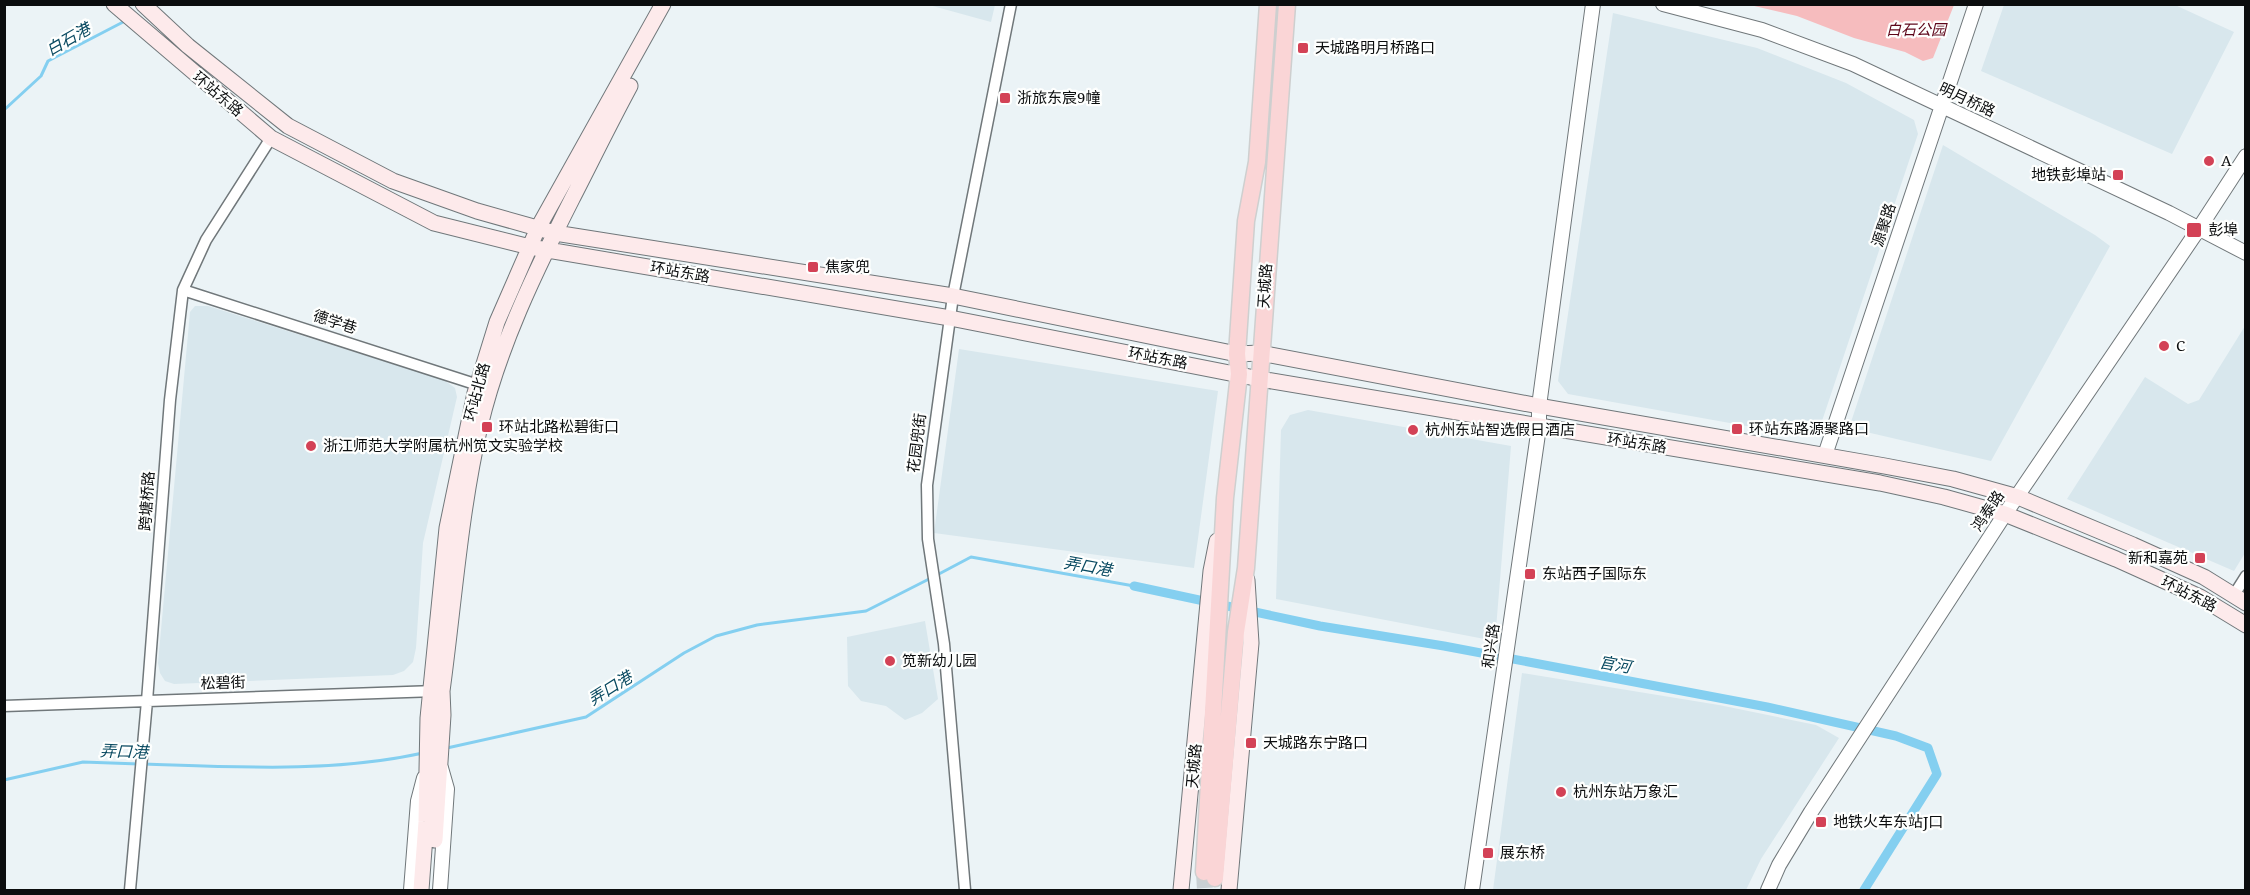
<svg xmlns="http://www.w3.org/2000/svg" width="2250" height="895" font-family="'Noto Serif','Noto Sans SC',serif">
	<rect width="100%" height="100%" fill="#ebf3f6"/>
	<path fill="#d8e7ed" d="M 929,5 L 995,5 L 991,22 Z
		M 2004,5 L 2175,5 L 2234,32 L 2172,154 L 1981,71 Z
		M 1613,13 L 1757,48 L 1846,83 L 1914,120 L 1918,134 L 1820,427 L 1808,437 L 1568,394 L 1558,381 Z
		M 1943,145 L 2095,235 L 2110,246 L 1991,461 L 1849,428 Z
		M 195,306 L 208,306 L 444,380 L 455,388 L 457,397 L 423,543 L 416,648 L 413,662 L 404,671 L 393,675 L 174,684 L 165,681 L 160,673 L 158,663 L 190,312 Z
		M 2245,326 L 2245,553 L 2234,571 L 2067,499 L 2145,377 L 2188,404 L 2199,400 Z
		M 959,349 L 1218,391 L 1194,568 L 934,533 Z
		M 1308,410 L 1511,446 L 1495,641 L 1276,599 L 1281,430 L 1290,415 Z
		M 925,621 L 938,699 L 922,713 L 905,720 L 886,706 L 861,701 L 848,686 L 847,637 Z
		M 1522,673 L 1719,705 L 1816,725 L 1839,738 L 1761,859 L 1746,890 L 1493,890 Z"/>
	<path fill="#f6bcbe" d="M 1750,5 L 1954,5 L 1933,58 L 1923,61 L 1905,52 L 1854,38 L 1797,16 Z"/>
	<g fill="none" stroke-linecap="round" stroke-linejoin="round">
		<path stroke="#84cff0" stroke-width="3" d="M 4,110 L 41,76 L 48,61 L 125,21
			M 937,575 L 971,557 L 1134,586
			M 447,748 L 586,717 L 684,653 L 716,636 L 757,625 L 866,611 L 931,578
			M 145,764 C 237,767 332,773 423,753
			M 4,780 L 83,762 L 139,764"/>
		<path stroke="#84cff0" stroke-width="9" d="M 1134,586 L 1320,626 L 1444,646 L 1767,707 L 1896,736 L 1928,748 L 1937,774 L 1864,890"/>
		<path stroke="#c9d0d3" stroke-width="16" stroke-dasharray="16 8" stroke-linecap="butt" d="M 1204,872 L 1205,890"/>
		<g stroke="#70777a" stroke-width="13">
			<path id="minor" d="M 183,290 L 478,385
				M 2234,595 L 2246,576
				M 4,706 L 436,691
				M 130,890 L 147,701 L 170,400 L 183,290 L 206,240 L 271,138
				M 965,890 L 944,644 L 928,539 L 927,485 L 953,296 L 1011,4"/>
		</g>
		<g stroke="#70777a" stroke-width="16">
			<path id="tertiary" d="M 1663,4 L 1762,30 L 1853,64 L 2169,213 L 2246,253
				M 1825,455 L 1976,4
				M 411,890 L 418,801 L 424,778
				M 440,890 L 447,789 L 441,768
				M 1472,890 L 1539,427 L 1539,406 L 1593,4
				M 1768,890 L 1779,865 L 1811,812 L 2005,514 L 2198,230 L 2246,156"/>
		</g>
		<g stroke="#70777a" stroke-width="17">
			<path id="secondary" d="M 114,4 L 271,138 L 434,223 L 530,247 L 950,318 L 1260,379 L 1880,483 L 1944,497 L 2005,514 L 2116,559 L 2200,597 L 2246,625
				M 143,4 L 188,46 L 288,126 L 393,181 L 477,211 L 555,233 L 953,296 L 1237,354 L 1260,353 L 1539,406 L 1885,466 L 1953,479 L 2018,497 L 2133,545 L 2204,577 L 2246,603
				M 435,840 L 443,715 L 442,691 C 454,603 460,513 480,426 C 499,346 535,272 572,199 C 591,162 610,123 630,86
				M 421,890 L 426,822 L 428,718 L 447,528 L 475,393 L 497,322 L 538,228 L 663,4
				M 1181,890 L 1211,571 L 1217,541
				M 1229,890 L 1251,643 L 1247,580"/>
		</g>
		<g stroke="#cecfcf" stroke-width="19">
			<path id="primary" d="M 1204,872 L 1225,498 L 1239,374 L 1237,354 L 1246,221 L 1257,162 L 1268,4
				M 1215,878 L 1236,632 L 1246,568 L 1287,4"/>
		</g>
		<use href="#minor" stroke="#fff" stroke-width="10"/>
		<use href="#tertiary" stroke="#fff" stroke-width="14"/>
		<use href="#secondary" stroke="#fdeaeb" stroke-width="15"/>
		<use href="#primary" stroke="#fad5d6" stroke-width="16"/>
	</g>
	<g fill="#d34256" stroke="#fefffe" stroke-width="2">
		<rect x="1297" y="42" width="12" height="12" rx="3"/>
		<rect x="999" y="92" width="12" height="12" rx="3"/>
		<circle cx="2209" cy="161" r="6"/>
		<rect x="2112" y="169" width="12" height="12" rx="3"/>
		<rect x="2186" y="222" width="16" height="16" rx="3"/>
		<rect x="807" y="261" width="12" height="12" rx="3"/>
		<circle cx="2164" cy="346" r="6"/>
		<rect x="481" y="421" width="12" height="12" rx="3"/>
		<rect x="1731" y="423" width="12" height="12" rx="3"/>
		<circle cx="1413" cy="430" r="6"/>
		<circle cx="311" cy="446" r="6"/>
		<rect x="2194" y="552" width="12" height="12" rx="3"/>
		<rect x="1524" y="568" width="12" height="12" rx="3"/>
		<circle cx="890" cy="661" r="6"/>
		<rect x="1245" y="737" width="12" height="12" rx="3"/>
		<circle cx="1561" cy="792" r="6"/>
		<rect x="1815" y="816" width="12" height="12" rx="3"/>
		<rect x="1482" y="847" width="12" height="12" rx="3"/>
	</g>
	<g text-anchor="middle" stroke-width="4.5" stroke-linejoin="round" paint-order="stroke">
		<g font-size="15" font-style="italic" fill="#5d0519" stroke="#fefffe">
			<text x="1916" y="35">白石公园</text>
		</g>
		<g font-size="15" fill="#0b0d0e" stroke="#fefffe" text-anchor="start">
			<text x="1315" y="53">天城路明月桥路口</text>
			<text x="1017" y="103">浙旅东宸9幢</text>
			<text x="2221" y="166">A</text>
			<text x="2106" y="180" text-anchor="end">地铁彭埠站</text>
			<text x="2208" y="235">彭埠</text>
			<text x="825" y="272">焦家兜</text>
			<text x="2176" y="351">C</text>
			<text x="499" y="432">环站北路松碧街口</text>
			<text x="1749" y="434">环站东路源聚路口</text>
			<text x="1425" y="435">杭州东站智选假日酒店</text>
			<text x="323" y="451">浙江师范大学附属杭州笕文实验学校</text>
			<text x="2188" y="563" text-anchor="end">新和嘉苑</text>
			<text x="1542" y="579">东站西子国际东</text>
			<text x="902" y="666">笕新幼儿园</text>
			<text x="1263" y="748">天城路东宁路口</text>
			<text x="1573" y="797">杭州东站万象汇</text>
			<text x="1833" y="827">地铁火车东站J口</text>
			<text x="1500" y="858">展东桥</text>
		</g>
		<g font-size="15" fill="#0b0d0e" stroke="#fefffe">
			<text transform="translate(218 94) rotate(40)" y="5">环站东路</text>
			<text transform="translate(1967 100) rotate(25)" y="5">明月桥路</text>
			<text transform="translate(1884 225) rotate(-72)" y="5">源聚路</text>
			<text transform="translate(680 272) rotate(10)" y="5">环站东路</text>
			<text transform="translate(1265 286) rotate(-86)" y="5">天城路</text>
			<text transform="translate(335 322) rotate(18)" y="5">德学巷</text>
			<text transform="translate(1158 358) rotate(11)" y="5">环站东路</text>
			<text transform="translate(477 392) rotate(-75)" y="5">环站北路</text>
			<text transform="translate(917 443) rotate(-83)" y="5">花园兜街</text>
			<text transform="translate(1637 443) rotate(9)" y="5">环站东路</text>
			<text transform="translate(147 501) rotate(-86)" y="5">跨塘桥路</text>
			<text transform="translate(1988 511) rotate(-56)" y="5">鸿泰路</text>
			<text transform="translate(2189 594) rotate(27)" y="5">环站东路</text>
			<text transform="translate(1491 646) rotate(-82)" y="5">和兴路</text>
			<text transform="translate(223 683) rotate(-2)" y="5">松碧街</text>
			<text transform="translate(1194 766) rotate(-85)" y="5">天城路</text>
		</g>
		<g font-size="16" font-style="italic" fill="#084960" stroke="#fefffe">
			<text transform="translate(68 39) rotate(-30)" y="6">白石港</text>
			<text transform="translate(1088 566) rotate(10)" y="6">弄口港</text>
			<text transform="translate(1615 664) rotate(10)" y="6">官河</text>
			<text transform="translate(610 688) rotate(-32)" y="6">弄口港</text>
			<text transform="translate(124 751) rotate(2)" y="6">弄口港</text>
		</g>
	</g>
	<rect width="2250" height="895" fill="none" stroke="#0b0d0e" stroke-width="12"/>
</svg>
